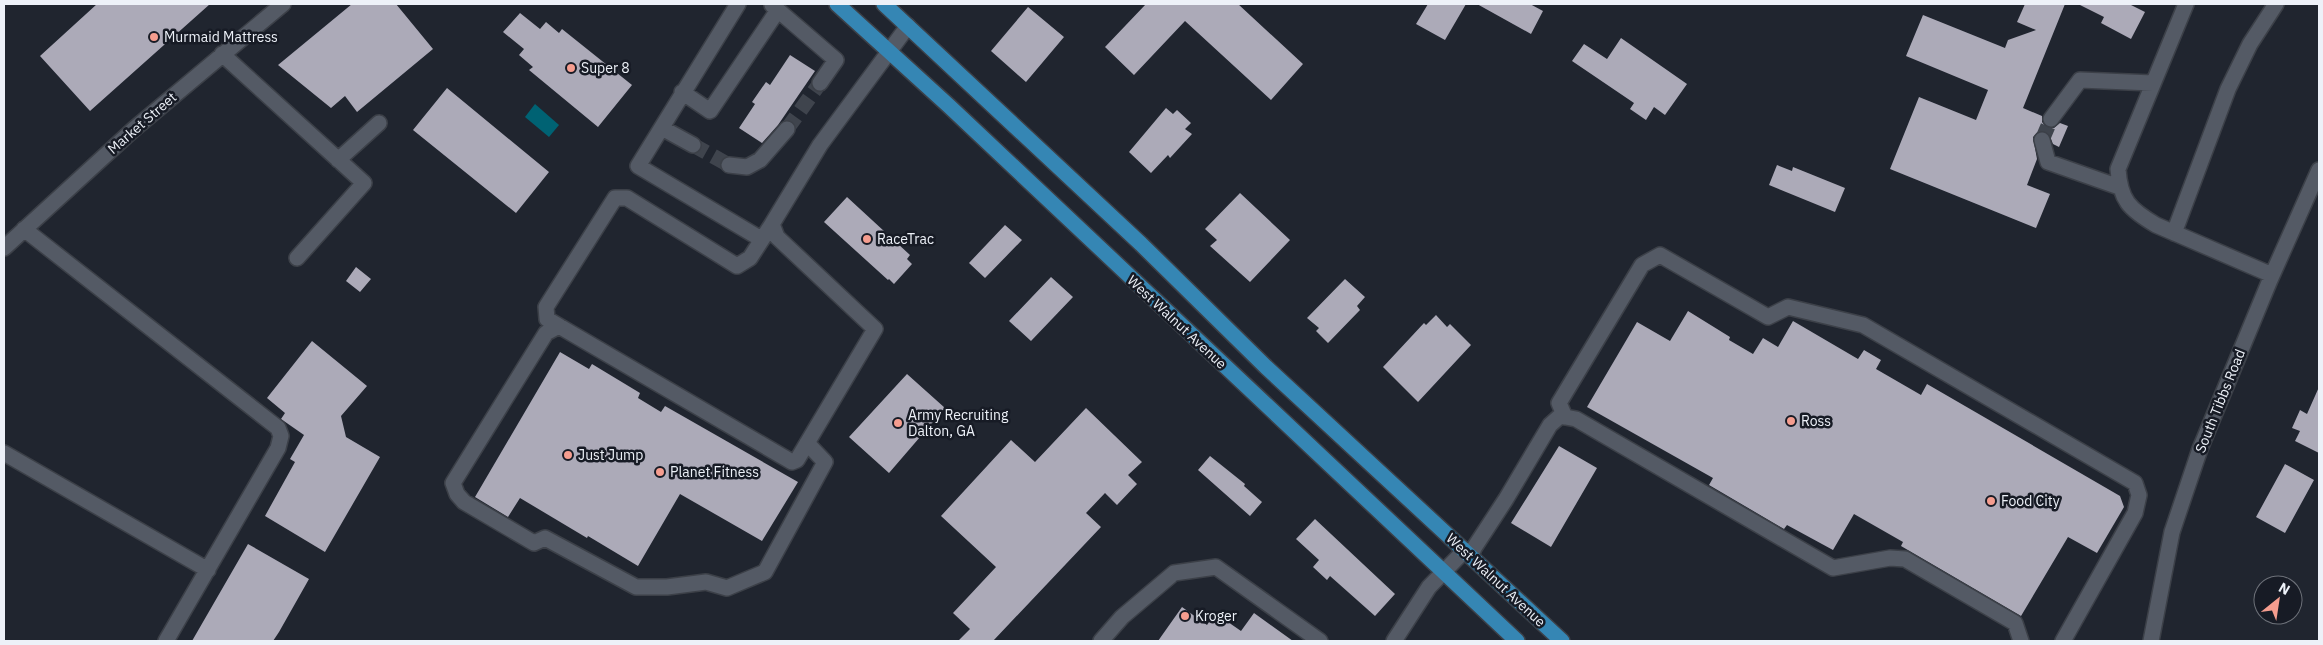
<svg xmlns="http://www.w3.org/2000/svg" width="2323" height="645" font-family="'IBM Plex Sans',sans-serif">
	<rect width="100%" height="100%" fill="#20252f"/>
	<path fill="#006273" d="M 535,104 L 559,125 L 549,137 L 525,117 Z"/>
	<path fill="#acaab8" d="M 97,4 L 210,4 L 90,111 L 40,56 Z
		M 352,4 L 396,4 L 433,49 L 357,112 L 345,96 L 331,108 L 278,65 Z
		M 1146,4 L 1238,4 L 1303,64 L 1271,100 L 1185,21 L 1134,75 L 1105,47 Z
		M 1428,4 L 1466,4 L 1445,40 L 1416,24 Z
		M 1477,4 L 1530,4 L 1543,11 L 1531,34 Z
		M 2025,4 L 2065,4 L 2023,108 L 2042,116 L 2042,122 L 2046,127 L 2054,128 L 2060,123 L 2068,126 L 2059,147 L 2053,144 L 2049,134 L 2045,131 L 2039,131 L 2033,137 L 2037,159 L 2027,185 L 2050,194 L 2036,228 L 1890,169 L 1919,97 L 1976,120 L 1988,90 L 1906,56 L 1923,15 L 2005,48 L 2008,40 L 2036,30 L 2017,22 Z
		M 2078,4 L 2129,4 L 2145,12 L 2131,39 L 2101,23 L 2104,17 Z
		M 1028,7 L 1064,37 L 1026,82 L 991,51 Z
		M 520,13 L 540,29 L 546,22 L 559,33 L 562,29 L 632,85 L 598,127 L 529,70 L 533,67 L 519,55 L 524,49 L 503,32 Z
		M 1621,38 L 1687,84 L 1665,115 L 1654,107 L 1646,120 L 1630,109 L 1634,103 L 1572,61 L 1584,44 L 1607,59 Z
		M 790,55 L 815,71 L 778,125 L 762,143 L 739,128 L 755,104 L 752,102 L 766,82 L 770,85 Z
		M 447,88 L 549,172 L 516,213 L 413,130 Z
		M 1166,108 L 1173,114 L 1177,110 L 1191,123 L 1185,129 L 1192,134 L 1170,158 L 1168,155 L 1151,173 L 1129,152 Z
		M 1777,165 L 1792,171 L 1793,167 L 1845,188 L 1835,212 L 1769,185 Z
		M 1240,193 L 1290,240 L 1250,282 L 1210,246 L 1217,240 L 1205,229 Z
		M 847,197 L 910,255 L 907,259 L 912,264 L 894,284 L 889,279 L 888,280 L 824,222 Z
		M 1005,225 L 1022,240 L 985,278 L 969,263 Z
		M 356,267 L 371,279 L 360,292 L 346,281 Z
		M 1051,277 L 1073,297 L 1031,341 L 1009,321 Z
		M 1345,279 L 1365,297 L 1357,306 L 1360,310 L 1328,343 L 1316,331 L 1319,328 L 1307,318 Z
		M 1688,311 L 1730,337 L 1729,340 L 1753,354 L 1763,338 L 1778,347 L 1793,321 L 1858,359 L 1864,350 L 1881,360 L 1876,369 L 1921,395 L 1927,384 L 2120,496 L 2124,507 L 2097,553 L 2068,537 L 2021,616 L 1901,546 L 1903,542 L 1854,514 L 1833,550 L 1787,525 L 1784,529 L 1709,485 L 1713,478 L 1587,407 L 1637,322 L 1670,341 Z
		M 1436,315 L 1447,327 L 1450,324 L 1471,345 L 1418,402 L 1383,367 L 1424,323 L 1426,325 Z
		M 312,341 L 367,386 L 341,416 L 346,437 L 380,457 L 325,552 L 265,516 L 295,462 L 290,459 L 304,435 L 281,419 L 285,413 L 267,398 Z
		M 560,352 L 589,369 L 592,364 L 640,393 L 638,398 L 661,412 L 665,406 L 798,482 L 762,541 L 680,494 L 638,566 L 588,536 L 587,538 L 520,498 L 508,517 L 475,497 Z
		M 907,374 L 945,408 L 889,473 L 849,437 Z
		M 2319,387 L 2319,453 L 2295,441 L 2300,431 L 2292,428 L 2300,410 L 2307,414 Z
		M 1086,408 L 1142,462 L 1128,475 L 1137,484 L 1117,505 L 1105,493 L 1086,513 L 1101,527 L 993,641 L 958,641 L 970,629 L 953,613 L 996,567 L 941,516 L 1011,440 L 1035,462 Z
		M 1559,446 L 1597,468 L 1551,547 L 1511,523 Z
		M 1210,456 L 1245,484 L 1244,486 L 1262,502 L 1250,516 L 1198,470 Z
		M 2285,464 L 2314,480 L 2285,533 L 2256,517 Z
		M 1315,519 L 1395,594 L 1375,616 L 1330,576 L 1327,580 L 1313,567 L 1319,560 L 1296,539 Z
		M 248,544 L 309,579 L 279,632 L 273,641 L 192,641 Z
		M 1182,607 L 1207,625 L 1215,613 L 1241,631 L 1254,613 L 1293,641 L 1158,641 Z"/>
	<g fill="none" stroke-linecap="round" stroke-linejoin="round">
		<path stroke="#3f444d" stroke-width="15" stroke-dasharray="15 8" stroke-linecap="butt" d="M 787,129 L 820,83
			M 2042,140 L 2051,119
			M 693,145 L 729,165"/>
		<g stroke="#3c4048" stroke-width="18">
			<path id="minor" d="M 738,4 L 638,166 L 761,239
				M 2186,4 L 2118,169 C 2120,200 2129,209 2156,225 L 2272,275
				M 772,5 L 836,60 L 820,83
				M 222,54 L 364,183 L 297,258
				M 682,92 L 710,111 L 778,10
				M 2051,119 L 2080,80 L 2153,83
				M 662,128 L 693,145
				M 2042,140 L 2048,162 L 2119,187
				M 338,160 L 379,123
				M 729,165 L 747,167 L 760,160 L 787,129
				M 772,224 L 750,258 L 737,266 L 627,198 L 615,198 L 546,307 L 547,319 L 792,462 L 797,460 L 875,329 L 777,237 L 772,224 L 820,145 L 908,26
				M 24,229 L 278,428 L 281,436 L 278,448 L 166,641
				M 2174,233 L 2228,89 L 2250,44 L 2276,4
				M 4,248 L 134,129 L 283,4
				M 559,326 L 546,333 L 453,483 L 457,494 L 464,502 L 534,543 L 545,538 L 636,587 L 667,587 L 706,582 L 727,588 L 765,572 L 825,462 L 807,443
				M 1565,417 L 1559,403 L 1642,265 L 1660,255 L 1768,317 L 1788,307 L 1863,325 L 2135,483 L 2139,495 L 2135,513 L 2063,641
				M 4,453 L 208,570
				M 1471,556 L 1474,548 L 1506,499 L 1550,425 L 1560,416 L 1576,419 L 1833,568 L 1890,558 L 1905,559 L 2015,623 L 2021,641
				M 1101,641 L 1122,617 L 1174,573 L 1216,567 L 1320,641
				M 1394,641 L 1429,587 L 1465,550
				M 2151,641 L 2172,532 L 2200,449 L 2270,280 L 2319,170"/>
		</g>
		<g stroke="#3c4048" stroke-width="18">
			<path id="major" d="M 837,4 L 949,106 L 1517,641
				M 884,4 L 1141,244 L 1266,367 L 1562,641"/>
		</g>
		<use href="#minor" stroke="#545a65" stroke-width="15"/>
		<use href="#major" stroke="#3586b4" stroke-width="15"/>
	</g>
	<g fill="#f59d8f" stroke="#171b25" stroke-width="2">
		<circle cx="154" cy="37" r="5"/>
		<circle cx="571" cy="68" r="5"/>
		<circle cx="867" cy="239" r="5"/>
		<circle cx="1791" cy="421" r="5"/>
		<circle cx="898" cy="423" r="5"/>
		<circle cx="568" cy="455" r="5"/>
		<circle cx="660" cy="472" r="5"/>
		<circle cx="1991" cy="501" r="5"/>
		<circle cx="1185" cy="616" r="5"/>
	</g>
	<g text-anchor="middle" stroke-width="5" stroke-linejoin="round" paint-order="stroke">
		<g font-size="14" fill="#edf1f8" stroke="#171b25" text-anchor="start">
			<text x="164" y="42">Murmaid Mattress</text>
			<text x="581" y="73">Super 8</text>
			<text x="877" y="244">RaceTrac</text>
			<text x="908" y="420">Army Recruiting<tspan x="908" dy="16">Dalton, GA</tspan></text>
			<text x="1801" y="426">Ross</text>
			<text x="578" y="460">Just Jump</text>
			<text x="670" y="477">Planet Fitness</text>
			<text x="2001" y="506">Food City</text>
			<text x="1195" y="621">Kroger</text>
		</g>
		<g font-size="14" fill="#edf1f8" stroke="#171b25">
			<text transform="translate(142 123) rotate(-41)" y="5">Market Street</text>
			<text transform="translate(1177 322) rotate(43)" y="5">West Walnut Avenue</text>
			<text transform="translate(2220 401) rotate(-68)" y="5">South Tibbs Road</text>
			<text transform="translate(1496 580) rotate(43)" y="5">West Walnut Avenue</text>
		</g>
	</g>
	<rect width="2323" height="645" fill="none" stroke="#edf1f8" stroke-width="10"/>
	<g transform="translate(2278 600) rotate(30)"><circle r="24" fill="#171b25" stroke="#6d7179"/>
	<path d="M0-4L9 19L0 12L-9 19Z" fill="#f59d8f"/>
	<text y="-8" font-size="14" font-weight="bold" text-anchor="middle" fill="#edf1f8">N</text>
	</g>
</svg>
